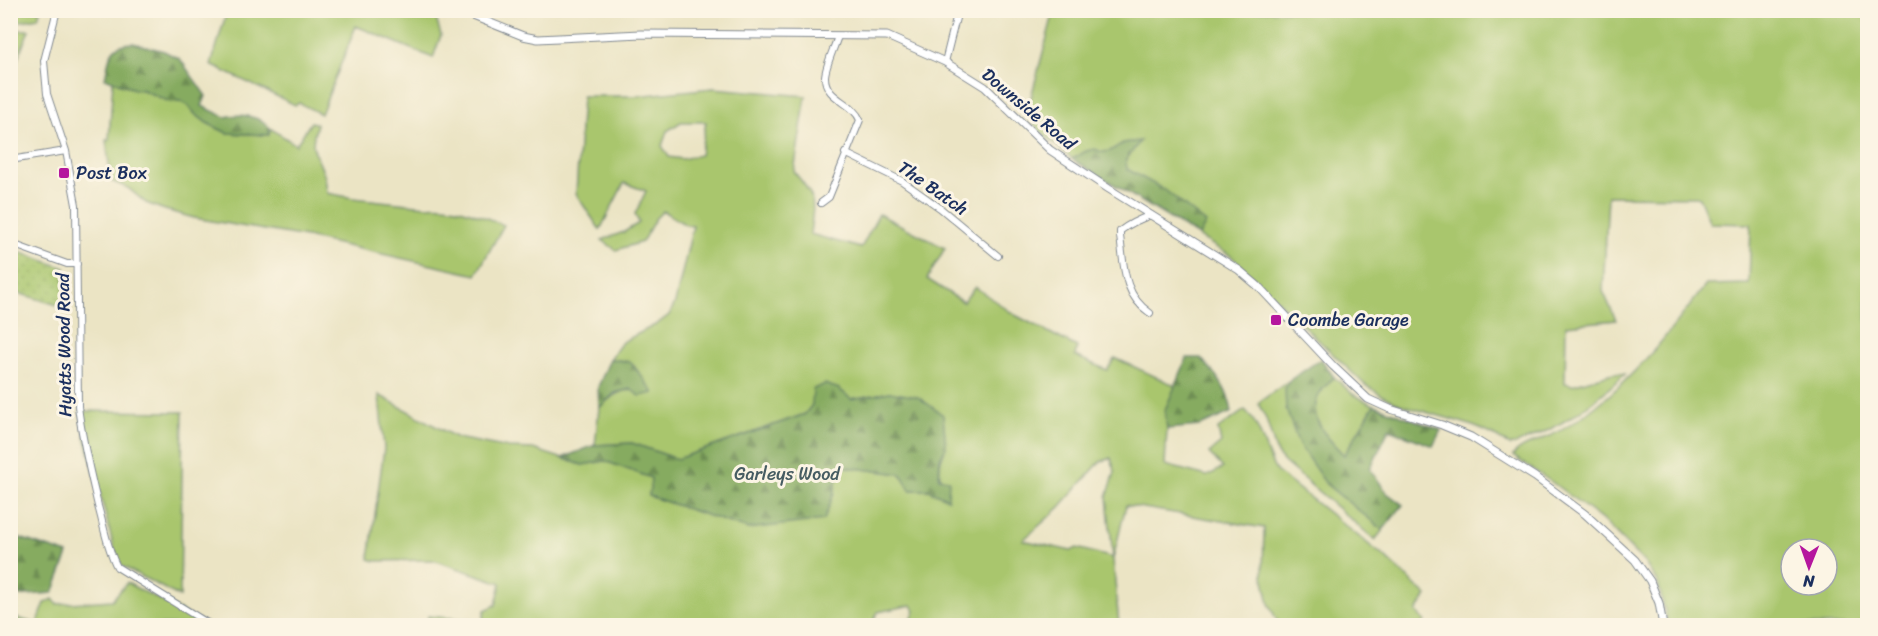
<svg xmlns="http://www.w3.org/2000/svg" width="1878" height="636" font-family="Sriracha,sans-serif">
	<defs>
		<pattern id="forest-firs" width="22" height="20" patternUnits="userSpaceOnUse" patternTransform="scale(1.5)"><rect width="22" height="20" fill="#86ab60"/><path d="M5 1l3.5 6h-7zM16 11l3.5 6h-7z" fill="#6d8c52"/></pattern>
		<pattern id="park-dots" width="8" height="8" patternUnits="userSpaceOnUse" patternTransform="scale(1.5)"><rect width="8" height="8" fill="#a9c66d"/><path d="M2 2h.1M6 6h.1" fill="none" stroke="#91aa61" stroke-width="1.8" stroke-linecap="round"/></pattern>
	</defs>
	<rect width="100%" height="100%" fill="#fcf5e5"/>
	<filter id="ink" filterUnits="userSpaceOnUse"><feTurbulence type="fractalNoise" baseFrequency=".0167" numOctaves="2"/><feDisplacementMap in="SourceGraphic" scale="12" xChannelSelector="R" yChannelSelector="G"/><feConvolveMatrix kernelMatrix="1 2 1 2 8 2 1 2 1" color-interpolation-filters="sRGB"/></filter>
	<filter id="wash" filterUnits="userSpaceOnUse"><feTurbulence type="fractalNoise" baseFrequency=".008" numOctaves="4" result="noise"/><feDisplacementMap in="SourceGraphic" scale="24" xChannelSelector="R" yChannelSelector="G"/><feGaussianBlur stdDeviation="1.35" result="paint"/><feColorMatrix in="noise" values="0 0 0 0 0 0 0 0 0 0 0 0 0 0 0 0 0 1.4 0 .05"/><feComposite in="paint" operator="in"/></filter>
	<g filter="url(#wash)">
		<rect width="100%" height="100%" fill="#ebe4c4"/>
		<path fill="#a9c66d" stroke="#627a66" stroke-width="1.5" fill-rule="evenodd" d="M 11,10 L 40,10 L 40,11 L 38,18 L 11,23 Z
			M 227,11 L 433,11 L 437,13 L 437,22 L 441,35 L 433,58 L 356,26 L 321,114 L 299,103 L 295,105 L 211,65 Z
			M 1054,11 L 1867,11 L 1867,625 L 1668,625 L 1658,583 L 1644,562 L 1602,520 L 1553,483 L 1513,456 C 1520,445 1540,441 1552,435 C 1567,428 1582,417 1595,407 C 1640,372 1671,330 1706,285 L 1749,284 L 1751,224 L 1710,223 L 1699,197 L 1608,196 L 1603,291 L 1616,320 L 1566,325 L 1565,383 L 1572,385 L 1613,373 L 1625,374 C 1588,408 1558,430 1510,446 C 1479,421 1434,417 1397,403 C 1385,398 1375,391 1364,384 L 1231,256 L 1072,159 L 1043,134 L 1026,116 ZM 1791,549 L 1827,549 L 1827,585 L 1791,585 Z
			M 14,30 L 29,30 L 17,60 L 11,99 L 11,31 Z
			M 113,80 L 134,89 L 143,90 L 170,102 L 180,101 L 188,105 L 195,114 L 207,123 L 227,133 L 269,135 L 270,128 L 296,145 L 311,122 L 317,124 C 310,148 313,148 322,169 C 326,176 326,186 327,193 L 353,198 L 426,206 C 453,203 479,215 504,225 L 476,275 L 306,237 L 194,218 L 165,210 L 146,203 L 128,188 L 111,181 L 106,140 L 109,140 Z
			M 713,88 L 806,96 L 794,172 C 817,198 814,201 810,234 L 861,248 L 879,214 L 945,248 L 927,279 L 963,302 L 975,287 L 1015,315 L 1077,347 L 1075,356 L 1107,370 L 1115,358 L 1176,386 L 1165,410 L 1167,429 L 1165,465 L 1207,476 L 1223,468 L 1209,453 L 1221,443 L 1218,429 L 1245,410 C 1262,426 1264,452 1276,471 L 1386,558 L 1427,596 L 1416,612 L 1425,621 L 1422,625 L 1279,625 L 1269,604 L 1263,575 L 1264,528 L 1126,505 L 1113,559 L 1119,625 L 909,625 L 915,611 L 912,605 L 878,612 L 871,625 L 482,625 L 485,610 L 496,605 L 501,583 L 433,560 L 375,561 L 369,559 L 384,448 L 379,395 L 457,438 L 509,448 L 533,449 L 582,465 L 605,461 L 652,478 L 649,496 L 748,529 L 834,493 L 839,466 L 901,474 L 910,490 L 929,490 L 947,498 C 939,478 936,468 946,447 L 890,392 L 851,399 L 839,389 L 812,405 L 805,414 L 677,459 L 632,443 L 595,445 L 599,408 C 621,387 624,389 653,393 L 631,362 L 610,359 L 622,342 L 657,324 L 669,315 L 675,303 L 693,226 L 686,225 L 663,211 L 655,219 L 642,242 L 616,250 L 602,240 L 624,232 L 639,223 L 635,214 L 646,191 L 624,183 L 600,230 L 576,194 L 582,96 L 636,96 ZM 681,122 L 706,122 L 700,155 L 682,159 L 669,157 L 662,146 L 667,131 ZM 1111,458 L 1115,472 L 1107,497 L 1113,558 L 1077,548 L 1071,551 L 1023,540 L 1059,508 L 1100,462 Z
			M 1334,377 L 1354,395 L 1374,405 L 1344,456 C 1330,440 1306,418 1319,395 C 1322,389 1329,383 1334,377 Z
			M 1290,380 L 1285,389 L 1326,484 L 1383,530 L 1375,540 L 1284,462 L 1277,454 L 1266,419 L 1258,403 Z
			M 81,411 L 183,412 L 180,597 L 122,566 L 115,552 L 85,436 Z
			M 127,583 L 208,625 L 11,626 L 10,616 L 37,624 L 45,603 L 53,599 L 57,604 L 112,600 Z
			M 428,616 L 473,620 L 473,625 L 427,625 Z"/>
		<path fill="url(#forest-firs)" stroke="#506d5f" stroke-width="1.5" d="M 133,43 L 164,51 L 180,59 L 206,96 L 202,106 L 225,117 C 241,113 260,116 270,128 L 269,135 L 227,133 L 207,123 L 195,114 L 188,105 L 180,101 L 170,102 L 143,90 L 134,89 L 105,78 C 110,56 108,44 133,43 Z
			M 1140,141 L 1126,160 L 1127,169 L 1165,190 L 1206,223 L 1199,236 L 1072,159 L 1086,151 L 1095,149 L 1102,152 L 1110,151 L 1123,143 Z
			M 1187,358 L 1201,358 C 1216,375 1228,388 1232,412 L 1200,426 L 1167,429 L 1165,410 Z
			M 610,359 L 631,362 L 654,393 L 640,396 L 630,389 L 615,393 L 599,408 L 598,387 Z
			M 1321,359 L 1334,377 C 1329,383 1322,388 1319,395 C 1306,418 1329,440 1344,455 L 1374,405 L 1441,430 L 1433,446 L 1389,429 L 1370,469 L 1387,493 L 1403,505 L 1383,530 L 1326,484 L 1299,445 L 1286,409 L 1285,389 L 1290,380 Z
			M 825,384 L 839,389 L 851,399 L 890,392 L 918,397 L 943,415 L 946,447 L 940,459 L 939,478 L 949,480 L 948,499 L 929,490 L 910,490 L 901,474 L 839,466 L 834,493 L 824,520 L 748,529 L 649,496 L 651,478 L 605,461 L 582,465 L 562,458 L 595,445 L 632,443 L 677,459 L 805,414 L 812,405 L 813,389 Z
			M 11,535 L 68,554 L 53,593 L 14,596 L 11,584 Z"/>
		<path fill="url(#park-dots)" stroke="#627a66" stroke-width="1.5" d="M 11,249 L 65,268 L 64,307 L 11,291 Z"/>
	</g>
	<g filter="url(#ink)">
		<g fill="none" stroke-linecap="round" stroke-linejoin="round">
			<g stroke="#838a91" stroke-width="8">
				<path id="minor" d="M 57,10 L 44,61 L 47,94 L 66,151 L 76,205 L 78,406 C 82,440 90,472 98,506 C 104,527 107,548 117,567 L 212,626
					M 945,62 L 958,10
					M 845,153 L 902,181 L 940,208 L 998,256
					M 10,160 L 66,151
					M 821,203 L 829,197 L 860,120 C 853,102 825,99 825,77 C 825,67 835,46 838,36
					M 10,220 L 12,244 L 67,264 L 77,264
					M 1150,313 C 1123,295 1124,266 1120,236 L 1120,231 C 1130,223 1140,219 1151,215"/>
			</g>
			<g stroke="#838a91" stroke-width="9">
				<path id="tertiary" d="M 458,10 L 523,36 L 538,39 L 641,34 L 887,36 L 945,62 L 985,87 L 1050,150 L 1109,189 L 1239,270 L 1259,287 L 1333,366 L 1368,399 L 1390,409 L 1442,425 L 1471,437 L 1535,477 L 1585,514 L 1635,560 L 1650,581 L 1659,603 L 1663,626"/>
			</g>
			<use href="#minor" stroke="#fff" stroke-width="6"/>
			<use href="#tertiary" stroke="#fff" stroke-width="7"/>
		</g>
	</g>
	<g fill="#b5179e" stroke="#fcf5e5" stroke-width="2">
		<rect x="58" y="167" width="12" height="12" rx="3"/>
		<rect x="1270" y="314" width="12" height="12" rx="3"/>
	</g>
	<g text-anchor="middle" stroke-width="6" stroke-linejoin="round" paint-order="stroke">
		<g font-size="18" fill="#1b2f5e" stroke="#fcf5e5">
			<text transform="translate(1029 109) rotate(40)" y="6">Downside Road</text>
			<text transform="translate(933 188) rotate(35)" y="6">The Batch</text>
			<text transform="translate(64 345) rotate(-91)" y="6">Hyatts Wood Road</text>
		</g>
		<g font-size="18" fill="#1b2f5e" stroke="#fcf5e5" text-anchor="start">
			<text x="76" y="179">Post Box</text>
			<text x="1288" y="326">Coombe Garage</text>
		</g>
		<g font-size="18" fill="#465c62" stroke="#fcf5e5">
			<text x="787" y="480">Garleys Wood</text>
		</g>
	</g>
	<rect width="1878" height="636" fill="none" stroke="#fcf5e5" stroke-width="36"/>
	<g transform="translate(1809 567) rotate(181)"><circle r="28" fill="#fcf5e5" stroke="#a2a6af" stroke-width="1.5"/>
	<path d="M0-4.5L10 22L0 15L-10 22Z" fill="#b5179e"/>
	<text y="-9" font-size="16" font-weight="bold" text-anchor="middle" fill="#1b2f5e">N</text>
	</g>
</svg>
